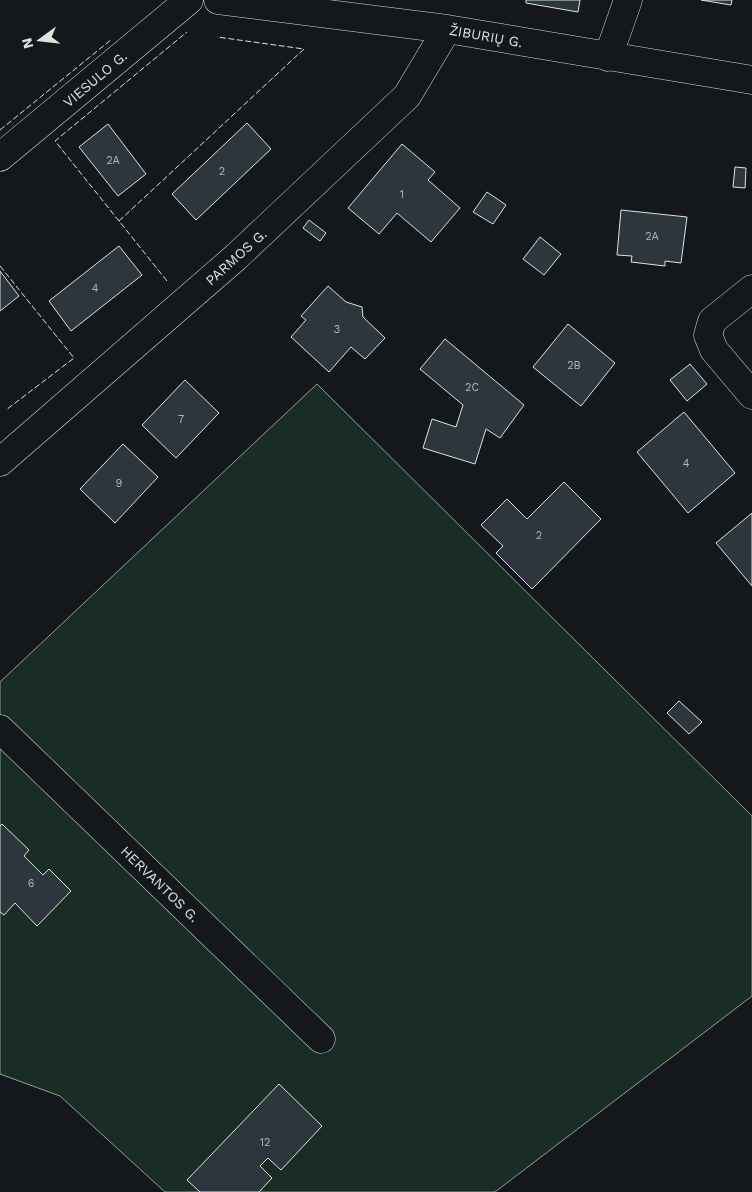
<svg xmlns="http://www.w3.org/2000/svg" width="752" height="1192" font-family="'Work Sans',sans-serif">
	<rect width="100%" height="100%" fill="#14181c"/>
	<path fill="#1a2d24" stroke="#939e99" d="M 317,384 L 752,816 L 752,996 L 495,1192 L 165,1192 L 60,1096 L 0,1074 L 0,682 Z"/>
	<path fill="#2c363c" stroke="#d8e6dc" d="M 526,0 L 580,0 L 578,12 L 526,3 Z
		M 701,0 L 732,0 L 731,5 Z
		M 247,123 L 271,149 L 196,220 L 172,194 Z
		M 108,124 L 146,174 L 118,196 L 79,147 Z
		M 402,144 L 435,172 L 428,180 L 460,208 L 431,242 L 397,213 L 379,234 L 348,208 Z
		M 735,167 L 746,168 L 745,188 L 733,187 Z
		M 487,192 L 506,205 L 493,224 L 473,212 Z
		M 621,210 L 687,217 L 681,263 L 665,261 L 665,266 L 631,262 L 632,256 L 617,255 Z
		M 309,220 L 326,233 L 320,241 L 303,228 Z
		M 540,237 L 561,254 L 544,275 L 523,259 Z
		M 119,246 L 142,275 L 71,331 L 49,301 Z
		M 0,271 L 19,296 L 0,311 Z
		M 328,286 L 346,302 L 362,307 L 363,317 L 385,338 L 365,359 L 351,347 L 329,372 L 291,337 L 306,320 L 301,316 Z
		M 568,324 L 615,363 L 581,406 L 533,367 Z
		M 445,339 L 524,405 L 500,438 L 486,429 L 475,464 L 423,448 L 432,419 L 456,427 L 463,405 L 420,369 Z
		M 690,364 L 707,384 L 687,401 L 670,380 Z
		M 185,380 L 219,413 L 176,458 L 142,425 Z
		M 684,412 L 735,473 L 688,513 L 637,452 Z
		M 123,444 L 158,477 L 115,523 L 80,489 Z
		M 564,482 L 601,519 L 532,589 L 496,553 L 503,546 L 481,525 L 507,499 L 527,519 Z
		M 752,513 L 752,586 L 716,543 Z
		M 679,701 L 702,722 L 689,734 L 667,713 Z
		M 2,824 L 29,850 L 24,856 L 43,875 L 49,869 L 71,891 L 37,926 L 15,903 L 4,915 L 0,912 L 0,826 Z
		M 279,1084 L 322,1126 L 281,1170 L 268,1158 L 260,1166 L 272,1178 L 259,1192 L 200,1192 L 187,1180 Z"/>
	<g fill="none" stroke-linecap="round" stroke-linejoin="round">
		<g stroke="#d8e6dc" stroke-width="29">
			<path id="minor" d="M 218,0 L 447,29 L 752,80
				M 608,57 L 628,0
				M 0,157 L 189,0
				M 752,289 L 712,321 L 708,335 L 714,350 L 752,395
				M 0,462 L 236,257 L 407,96 L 447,29
				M 0,729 L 321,1039"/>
		</g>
		<use href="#minor" stroke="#14181c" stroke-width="28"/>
		<path stroke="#d8e6dc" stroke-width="1" stroke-dasharray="6 2.5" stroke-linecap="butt" d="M 0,130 L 112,39
			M 119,221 L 304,49 L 217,37
			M 0,266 L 74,358 L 6,410
			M 167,281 L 55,141 L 187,32"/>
	</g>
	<g text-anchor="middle" stroke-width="4" stroke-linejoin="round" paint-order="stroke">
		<g font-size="11" fill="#adbab4">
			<text x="113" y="164">2A</text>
			<text x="222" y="175">2</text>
			<text x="402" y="198">1</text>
			<text x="652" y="240">2A</text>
			<text x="95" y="292">4</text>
			<text x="337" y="333">3</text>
			<text x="574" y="369">2B</text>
			<text x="472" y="391">2C</text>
			<text x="181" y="423">7</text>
			<text x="686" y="467">4</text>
			<text x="119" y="487">9</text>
			<text x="539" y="539">2</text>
			<text x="31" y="887">6</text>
			<text x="265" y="1146">12</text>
		</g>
		<g font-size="14" fill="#d8e6dc" stroke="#14181c">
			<text transform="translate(486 36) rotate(10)" y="5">ŽIBURIŲ G.</text>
			<text transform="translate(95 79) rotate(-40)" y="5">VIESULO G.</text>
			<text transform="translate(236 257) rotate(-42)" y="5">PARMOS G.</text>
			<text transform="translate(160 884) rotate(44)" y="5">HERVANTOS G.</text>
		</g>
	</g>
	<g transform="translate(40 40) rotate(255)" stroke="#14181c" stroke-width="4" paint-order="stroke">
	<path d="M0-4L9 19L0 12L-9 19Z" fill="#d8e6dc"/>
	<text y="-8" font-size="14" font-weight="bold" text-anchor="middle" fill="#d8e6dc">N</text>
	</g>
</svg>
